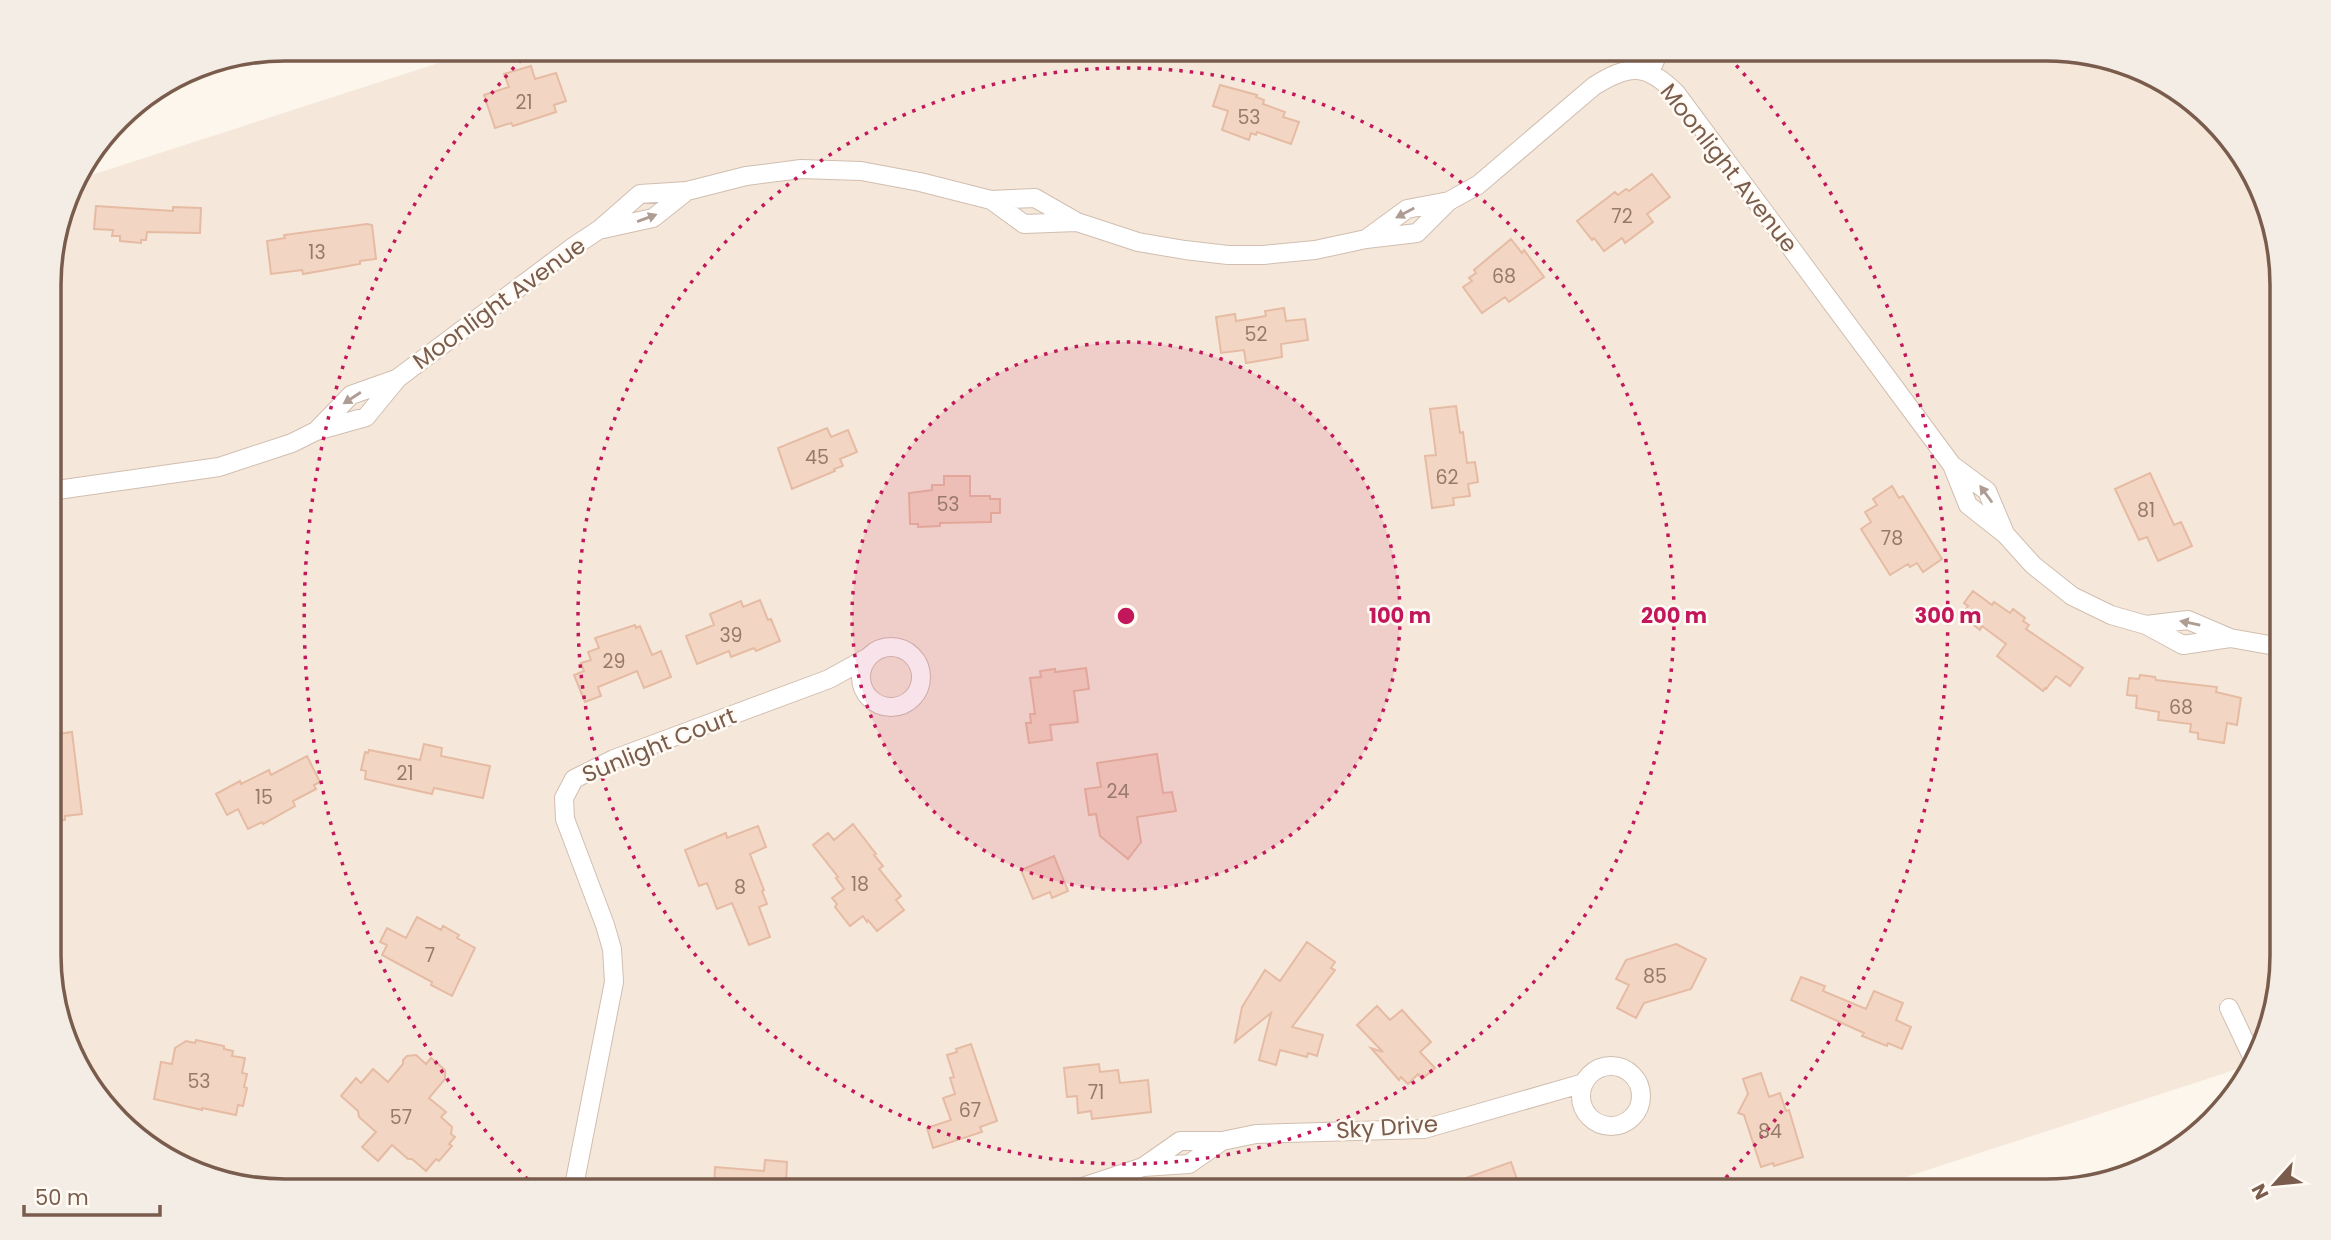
<svg xmlns="http://www.w3.org/2000/svg" width="2331" height="1240" font-family="Poppins,sans-serif">
	<rect width="100%" height="100%" fill="#fdf6ec"/>
	<path fill="#f5e8da" d="M 482,49 L 2046,49 L 2151,73 L 2242,153 L 2280,254 L 2282,956 L 2258,1060 L 2253,1064 L 1863,1191 L 285,1191 L 180,1166 L 89,1087 L 51,986 L 50,269 L 73,181 Z"/>
	<path fill="#f3d5c3" stroke="#e6bba3" stroke-width="2" d="M 531,66 L 535,79 L 556,73 L 566,101 L 554,105 L 556,112 L 513,126 L 511,123 L 495,128 L 484,95 L 509,87 L 504,74 Z
		M 1220,85 L 1257,95 L 1256,97 L 1264,100 L 1263,104 L 1285,112 L 1283,117 L 1299,122 L 1291,144 L 1257,132 L 1256,135 L 1251,133 L 1249,140 L 1222,130 L 1228,111 L 1213,106 Z
		M 1652,174 L 1670,197 L 1647,214 L 1653,222 L 1625,243 L 1622,238 L 1604,251 L 1594,238 L 1592,240 L 1577,221 L 1615,192 L 1618,195 L 1626,189 L 1629,191 Z
		M 96,206 L 173,211 L 173,207 L 201,208 L 200,233 L 147,232 L 146,240 L 141,240 L 141,243 L 120,241 L 120,236 L 112,236 L 113,230 L 94,229 Z
		M 367,224 L 372,225 L 376,259 L 360,261 L 360,264 L 303,274 L 302,270 L 271,274 L 267,241 L 285,238 L 284,235 Z
		M 1511,239 L 1522,253 L 1524,250 L 1544,277 L 1509,302 L 1505,297 L 1482,313 L 1463,287 L 1472,281 L 1469,278 L 1476,273 L 1474,270 Z
		M 1284,308 L 1286,321 L 1305,319 L 1308,340 L 1281,344 L 1282,357 L 1246,363 L 1244,350 L 1221,353 L 1216,317 L 1235,314 L 1236,321 L 1266,316 L 1265,311 Z
		M 1456,406 L 1460,433 L 1463,432 L 1467,463 L 1475,462 L 1478,482 L 1468,484 L 1470,496 L 1453,498 L 1454,505 L 1432,508 L 1425,456 L 1436,455 L 1430,409 Z
		M 827,428 L 831,437 L 848,430 L 857,452 L 840,459 L 843,466 L 834,469 L 835,471 L 792,489 L 778,448 Z
		M 2150,473 L 2174,525 L 2181,522 L 2192,546 L 2158,561 L 2147,537 L 2139,540 L 2115,489 Z
		M 944,476 L 970,476 L 970,496 L 990,496 L 990,499 L 1000,499 L 1000,513 L 991,513 L 991,522 L 940,523 L 940,526 L 918,527 L 918,524 L 910,524 L 909,493 L 932,490 L 932,485 L 944,485 Z
		M 1892,486 L 1899,498 L 1903,496 L 1942,559 L 1923,572 L 1917,563 L 1910,567 L 1908,564 L 1890,575 L 1861,529 L 1871,522 L 1865,512 L 1877,505 L 1873,499 Z
		M 1973,591 L 1992,605 L 1994,602 L 2010,613 L 2013,609 L 2025,618 L 2023,621 L 2029,625 L 2026,629 L 2083,668 L 2070,686 L 2056,676 L 2046,689 L 2045,688 L 2043,691 L 1997,656 L 2006,644 L 1982,626 L 1980,630 L 1961,615 L 1968,606 L 1964,603 Z
		M 760,600 L 768,620 L 771,619 L 780,641 L 756,651 L 754,648 L 731,657 L 729,651 L 697,664 L 686,636 L 714,625 L 710,614 L 741,601 L 743,607 Z
		M 635,625 L 636,628 L 640,626 L 652,655 L 661,651 L 671,677 L 644,688 L 637,671 L 598,687 L 601,696 L 585,702 L 574,675 L 584,671 L 581,663 L 591,660 L 588,652 L 599,648 L 595,638 Z
		M 1086,668 L 1089,689 L 1074,691 L 1078,722 L 1050,725 L 1052,740 L 1029,743 L 1026,723 L 1031,723 L 1030,714 L 1035,714 L 1030,678 L 1041,677 L 1040,671 L 1055,669 L 1055,672 Z
		M 2140,675 L 2155,677 L 2156,680 L 2217,687 L 2216,692 L 2241,698 L 2237,725 L 2227,723 L 2224,743 L 2198,739 L 2198,733 L 2190,732 L 2191,724 L 2158,720 L 2159,712 L 2136,708 L 2137,696 L 2127,695 L 2129,678 L 2139,679 Z
		M 72,732 L 82,814 L 65,816 L 65,820 L 51,822 L 51,735 Z
		M 424,744 L 442,748 L 441,756 L 490,766 L 483,798 L 434,788 L 432,794 L 365,779 L 366,771 L 361,770 L 365,752 L 368,753 L 369,750 L 420,760 Z
		M 1157,754 L 1163,793 L 1172,792 L 1176,811 L 1137,817 L 1141,842 L 1128,859 L 1100,836 L 1096,814 L 1089,815 L 1085,789 L 1101,787 L 1097,763 Z
		M 307,756 L 320,782 L 314,785 L 316,789 L 293,801 L 295,806 L 263,824 L 262,822 L 248,829 L 238,809 L 227,815 L 216,794 L 240,781 L 241,784 L 269,770 L 271,775 Z
		M 853,824 L 876,854 L 874,855 L 883,866 L 879,869 L 901,896 L 896,900 L 904,910 L 877,931 L 868,920 L 867,922 L 863,916 L 850,926 L 835,907 L 837,904 L 832,898 L 844,889 L 836,878 L 838,877 L 813,845 L 828,833 L 834,840 Z
		M 758,826 L 766,847 L 750,854 L 764,890 L 762,891 L 767,904 L 759,907 L 770,937 L 749,945 L 732,903 L 717,909 L 707,883 L 699,886 L 685,850 L 726,833 L 727,838 Z
		M 1054,856 L 1068,891 L 1052,898 L 1050,892 L 1033,899 L 1021,870 Z
		M 417,917 L 441,930 L 443,926 L 459,935 L 457,938 L 475,948 L 452,996 L 431,985 L 432,982 L 382,955 L 387,945 L 380,942 L 387,928 L 406,938 Z
		M 1307,942 L 1335,962 L 1331,968 L 1335,970 L 1292,1027 L 1323,1035 L 1317,1056 L 1308,1053 L 1307,1057 L 1280,1050 L 1276,1065 L 1259,1060 L 1271,1013 L 1235,1042 L 1242,1007 L 1265,970 L 1280,981 Z
		M 1676,944 L 1706,959 L 1691,989 L 1644,1003 L 1636,1018 L 1617,1008 L 1629,985 L 1616,979 L 1626,960 Z
		M 1801,977 L 1825,986 L 1823,991 L 1866,1009 L 1874,991 L 1903,1003 L 1896,1020 L 1911,1027 L 1902,1049 L 1888,1043 L 1887,1046 L 1862,1036 L 1864,1033 L 1791,1000 Z
		M 1377,1006 L 1390,1020 L 1402,1010 L 1431,1042 L 1420,1052 L 1435,1068 L 1422,1079 L 1418,1074 L 1408,1084 L 1401,1077 L 1399,1080 L 1371,1048 L 1383,1052 L 1357,1025 Z
		M 196,1040 L 224,1046 L 224,1049 L 233,1051 L 232,1056 L 245,1058 L 242,1073 L 247,1074 L 244,1087 L 247,1088 L 243,1106 L 238,1105 L 236,1115 L 202,1108 L 202,1110 L 154,1099 L 161,1062 L 172,1064 L 175,1048 L 186,1041 L 195,1043 Z
		M 971,1044 L 997,1121 L 980,1127 L 982,1132 L 933,1148 L 927,1128 L 951,1120 L 943,1098 L 955,1094 L 950,1078 L 954,1077 L 947,1055 L 957,1052 L 956,1049 Z
		M 416,1055 L 426,1064 L 431,1058 L 445,1070 L 445,1079 L 429,1098 L 446,1112 L 441,1117 L 452,1127 L 451,1134 L 455,1137 L 449,1144 L 452,1146 L 439,1161 L 436,1159 L 426,1171 L 412,1159 L 408,1159 L 392,1145 L 378,1161 L 362,1147 L 376,1132 L 359,1117 L 358,1111 L 341,1096 L 356,1078 L 361,1083 L 373,1069 L 388,1082 L 403,1064 L 403,1060 L 407,1056 Z
		M 1099,1064 L 1100,1072 L 1118,1070 L 1120,1083 L 1148,1080 L 1151,1112 L 1092,1119 L 1091,1111 L 1078,1113 L 1077,1096 L 1067,1097 L 1064,1068 Z
		M 1761,1073 L 1769,1097 L 1780,1093 L 1786,1111 L 1789,1110 L 1803,1157 L 1774,1166 L 1773,1163 L 1761,1167 L 1744,1115 L 1738,1113 L 1748,1094 L 1743,1079 Z
		M 765,1160 L 787,1162 L 786,1184 L 781,1184 L 781,1191 L 714,1191 L 715,1167 L 764,1171 Z
		M 1511,1162 L 1521,1191 L 1439,1191 L 1438,1188 Z"/>
	<g fill="none" stroke-linecap="round" stroke-linejoin="round">
		<g stroke="#d1beb0" stroke-width="20">
			<path id="minor" d="M 1650,72 L 1660,49
				M 991,200 L 1024,224 L 1077,222
				M 603,229 L 653,218 L 687,191
				M 1366,239 L 1407,209 L 1449,201
				M 318,429 L 351,395 L 396,379
				M 1952,465 L 1987,491 L 2004,531
				M 50,491 L 219,467 L 292,443 L 316,431 L 366,417 L 398,378 L 573,247 L 600,229 L 640,194 L 687,191 L 746,176 L 801,169 L 861,171 L 920,182 L 991,200 L 1035,198 L 1077,222 L 1138,242 L 1185,250 L 1228,255 L 1263,255 L 1315,250 L 1366,239 L 1417,233 L 1449,201 L 1478,185 L 1594,86 C 1629,64 1646,63 1676,93 L 1952,465 L 1968,505 L 2006,535 L 2033,565 L 2072,596 L 2111,615 L 2146,625 L 2183,645 L 2230,638
				M 2146,625 L 2188,620 L 2230,638 L 2281,647
				M861 677a30 30 0 1 1 60 0a30 30 0 1 1-60 0Z
				M 2229,1008 L 2255,1063
				M1581 1096a30 30 0 1 1 60 0a30 30 0 1 1-60 0Z
				M 1143,1167 L 1180,1141 L 1222,1141 L 1256,1134 L 1424,1129 L 1584,1083
				M 280,1190 L 285,1191
				M 573,1191 L 614,982 L 612,949 L 605,925 L 565,819 L 564,798 L 574,779 L 614,759 L 829,679 L 867,658
				M 1070,1191 L 1143,1167 L 1189,1164 L 1222,1141"/>
		</g>
		<use href="#minor" stroke="#fff" stroke-width="18"/>
	</g>
	<defs><path id="oneway-solid" d="M-6-.8H1V-3.2L6.5 0L1 3.2V.8H-6Z" transform="scale(1.75)"/></defs>
	<g fill="#af9d94">
		<use href="#oneway-solid" transform="translate(1405 213) rotate(152)"/>
		<use href="#oneway-solid" transform="translate(647 218) rotate(-20)"/>
		<use href="#oneway-solid" transform="translate(352 398) rotate(147)"/>
		<use href="#oneway-solid" transform="translate(1986 494) rotate(-126)"/>
		<use href="#oneway-solid" transform="translate(2190 623) rotate(-168)"/>
	</g>
	<circle cx="1126" cy="616" r="274" fill="#c2185b" fill-opacity=".12"/>
	<g fill="none" stroke="#c2185b" stroke-width="3.5" stroke-dasharray="3.5 7">
		<circle cx="1126" cy="616" r="274"/>
		<circle cx="1126" cy="616" r="548"/>
		<path d="M535 1187A822 822 0 0 1 530 50M1722 50A822 822 0 0 1 1717 1187"/>
	</g>
	<g text-anchor="middle" stroke-width="5" stroke-linejoin="round" paint-order="stroke">
		<g font-size="19" fill="#987a6a">
			<text x="524" y="109">21</text>
			<text x="1249" y="124">53</text>
			<text x="1622" y="223">72</text>
			<text x="317" y="259">13</text>
			<text x="1504" y="283">68</text>
			<text x="1256" y="341">52</text>
			<text x="817" y="464">45</text>
			<text x="1447" y="484">62</text>
			<text x="948" y="511">53</text>
			<text x="2146" y="517">81</text>
			<text x="1892" y="545">78</text>
			<text x="731" y="642">39</text>
			<text x="614" y="668">29</text>
			<text x="2181" y="714">68</text>
			<text x="405" y="780">21</text>
			<text x="1118" y="798">24</text>
			<text x="264" y="804">15</text>
			<text x="860" y="891">18</text>
			<text x="740" y="894">8</text>
			<text x="430" y="962">7</text>
			<text x="1655" y="983">85</text>
			<text x="199" y="1088">53</text>
			<text x="1096" y="1099">71</text>
			<text x="970" y="1117">67</text>
			<text x="401" y="1124">57</text>
			<text x="1770" y="1138">84</text>
		</g>
		<g font-size="23" fill="#7a5c4d" stroke="#fffaf3">
			<text transform="translate(1729 168) rotate(52)" y="8">Moonlight Avenue</text>
			<text transform="translate(499 303) rotate(-36)" y="8">Moonlight Avenue</text>
			<text transform="translate(659 745) rotate(-22)" y="8">Sunlight Court</text>
			<text transform="translate(1387 1127) rotate(-4)" y="8">Sky Drive</text>
		</g>
	</g>
	<path d="M0 0H2331V1240H0ZM285 61H2046A224 224 0 0 1 2270 285V955A224 224 0 0 1 2046 1179H285A224 224 0 0 1 61 955V285A224 224 0 0 1 285 61Z" fill="#f4ede6" fill-rule="evenodd"/>
	<path fill="none" stroke="#7a5c4d" stroke-width="3.5" d="M285 61H2046A224 224 0 0 1 2270 285V955A224 224 0 0 1 2046 1179H285A224 224 0 0 1 61 955V285A224 224 0 0 1 285 61Z"/>
	<circle cx="1126" cy="616" r="10" fill="#c2185b" stroke="#fffaf3" stroke-width="3.5"/>
	<g font-size="21" text-anchor="middle" font-weight="bold" fill="#c2185b" stroke="#fffaf3" stroke-width="5" stroke-linejoin="round" paint-order="stroke">
		<text x="1400" y="623">100 m</text>
		<text x="1674" y="623">200 m</text>
		<text x="1948" y="623">300 m</text>
	</g>
	<g transform="translate(2275 1184) rotate(243)" stroke="#fffaf3" stroke-width="5" paint-order="stroke">
	<path d="M0-5L12 26L0 18L-12 26Z" fill="#7a5c4d"/>
	<text y="-10" font-size="19" font-weight="bold" text-anchor="middle" fill="#7a5c4d">N</text>
	</g>
	<path d="M24 1205v10h136v-10" fill="none" stroke="#7a5c4d" stroke-width="3.5"/>
	<text x="35" y="1205" font-size="21" fill="#7a5c4d" stroke="#fffaf3" stroke-width="5" paint-order="stroke">50 m</text>
</svg>
